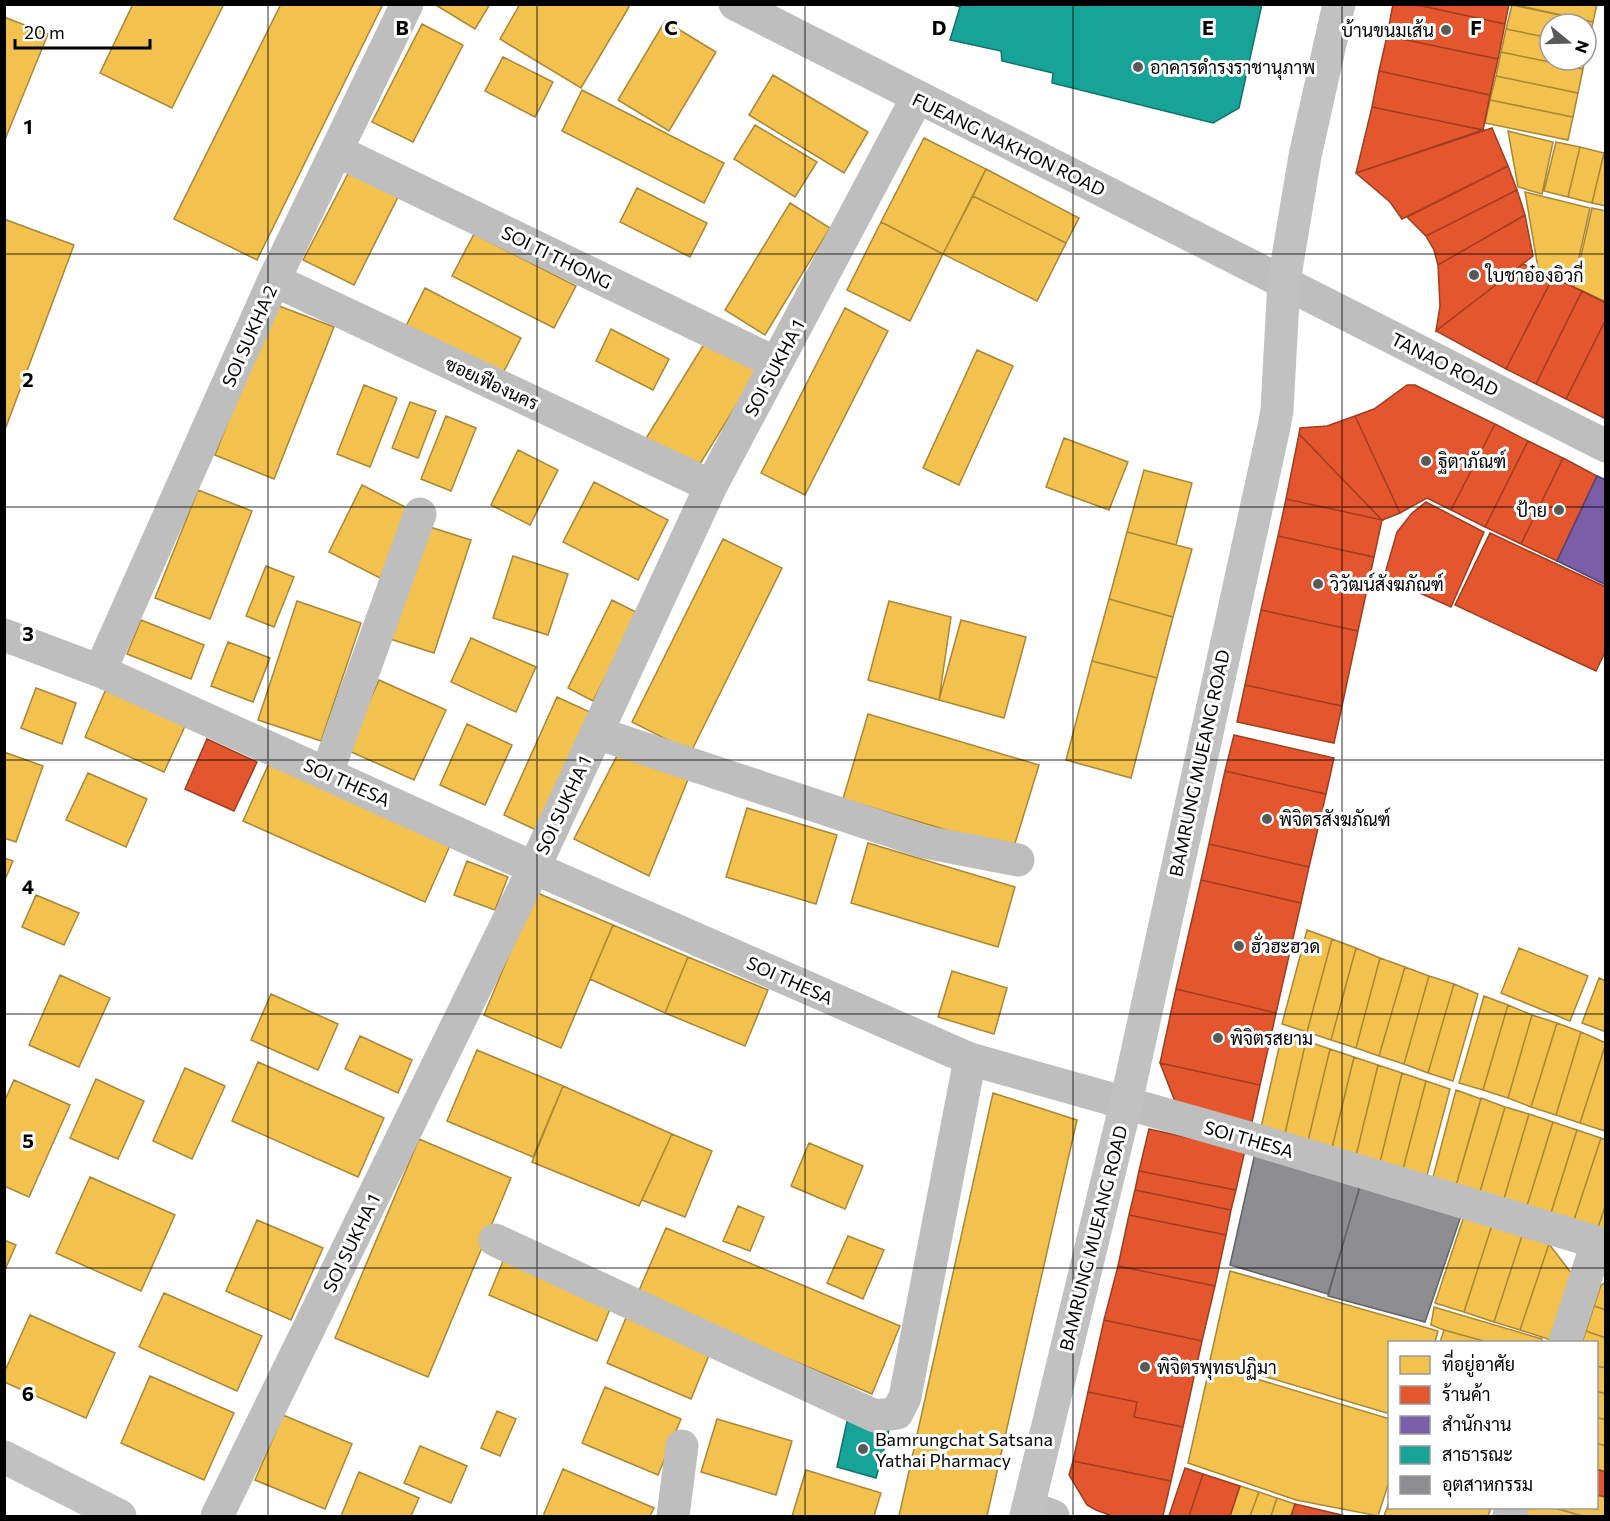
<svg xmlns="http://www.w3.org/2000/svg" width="1610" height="1521" font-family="Commissioner,Sarabun,sans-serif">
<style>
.homes{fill:#f2c14e;stroke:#a98737;stroke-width:1.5}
.shops{fill:#e4572e;stroke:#a03d20;stroke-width:1.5}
.offices{fill:#7b5ea7;stroke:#564275;stroke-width:1.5}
.public{fill:#17a398;stroke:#10726a;stroke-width:1.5}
.industry{fill:#8d8d92;stroke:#636366;stroke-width:1.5}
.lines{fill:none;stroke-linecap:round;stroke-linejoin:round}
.minor{stroke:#bebebe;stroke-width:33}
.tertiary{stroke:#bebebe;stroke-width:33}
.secondary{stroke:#c1c1c1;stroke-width:33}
.grid{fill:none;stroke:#000;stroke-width:1.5;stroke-opacity:0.55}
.poi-dot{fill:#595959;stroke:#fff;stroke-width:2}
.labels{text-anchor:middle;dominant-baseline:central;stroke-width:6;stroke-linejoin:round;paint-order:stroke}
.poi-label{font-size:18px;fill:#000;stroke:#fff;text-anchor:start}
.street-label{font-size:18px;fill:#000;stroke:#fff}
.grid-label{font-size:20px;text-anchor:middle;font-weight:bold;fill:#000;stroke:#fff;stroke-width:6;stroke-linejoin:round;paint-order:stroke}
</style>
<rect width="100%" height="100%" fill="#fff"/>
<path class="homes" d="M133 4H224L172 108 100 73Z
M281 4H383L257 260 174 219Z
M434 4H490L475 29Z
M520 4H625L629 7 581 88 500 39Z
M1512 4H1597L1593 22Z
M1512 5 1593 22 1588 46 1586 45V24H1550V38L1506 29Z
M4 17 48 34 4 142Z
M665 21 716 52 669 131 618 100Z
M422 24 463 45 413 142 372 122Z
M1506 29 1550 38V60H1585L1583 69 1501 52Z
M1501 52 1583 69 1578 93 1496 76Z
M503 57 553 82 535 117 485 91Z
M773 75 868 132 844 173 749 115Z
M1496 76 1578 93 1573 117 1490 100Z
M582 90 724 163 704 203 562 131Z
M1490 100 1573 117 1568 140 1485 123Z
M755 125 817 162 795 197 734 159Z
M1508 131 1553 142 1542 194 1518 187Z
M924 138 986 169 943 254 881 222Z
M1556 142 1580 147 1568 197 1544 191Z
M1580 147 1604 153 1592 203 1568 197Z
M1604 153 1606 154V206L1592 203Z
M986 169 1079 218 1066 243 973 196Z
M350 170 399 195 354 285 303 260Z
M637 188 707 223 690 257 620 222Z
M1525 192 1590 208 1573 284 1538 268Z
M973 196 1066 243 1037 301 943 254Z
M790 203 830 228 765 335 725 310Z
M1592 208 1606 211V302L1574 287Z
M4 219 74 245 6 427H4Z
M881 222 943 254 910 321 847 290Z
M474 234 576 286 554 328 452 276Z
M425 288 521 338 501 377 405 328Z
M274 304 334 327 274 479 215 455Z
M845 308 888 331 805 495 761 473Z
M611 329 669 359 653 390 596 361Z
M709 336 760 367 695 472 645 440Z
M977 350 1013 366 959 485 923 468Z
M364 385 397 398 370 467 337 454Z
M410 402 436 411 418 458 392 448Z
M446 416 476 428 451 491 421 479Z
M1064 438 1128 462 1109 510 1046 487Z
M518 450 558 470 530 525 491 505Z
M1144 470 1192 483 1176 545 1127 532Z
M594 482 668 520 638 580 563 542Z
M362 485 413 511 380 578 329 552Z
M198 490 252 511 210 619 155 598Z
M427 526 471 540 434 653 390 639Z
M1127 532 1192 549 1173 617 1109 599Z
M723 539 782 568 691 752 632 722Z
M513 556 568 574 548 635 493 618Z
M266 566 294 577 274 627 246 616Z
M1109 599 1173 617 1157 678 1092 661Z
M612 600 638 613 593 701 568 688Z
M297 601 361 623 321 741 258 720Z
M889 601 951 617 939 700 868 680Z
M141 620 204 645 191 679 127 654Z
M961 620 1026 637 1004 718 939 700Z
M471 638 536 667 516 712 451 682Z
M228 642 270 658 253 702 211 686Z
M1092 661 1157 678 1131 778 1066 760Z
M379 680 446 710 414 780 347 750Z
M36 688 76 703 62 744 21 728Z
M106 689 186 724 164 772 85 737Z
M557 697 590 712 536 830 504 815Z
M868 714 1039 765 1013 850 843 799Z
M467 724 512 745 485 805 440 785Z
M620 750 689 777 649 876 574 839Z
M4 752 43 766 16 842 4 838Z
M270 761 452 841 425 902 243 821Z
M88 773 147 799 126 847 66 820Z
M747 808 837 835 816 904 726 877Z
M868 843 1015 887 998 947 851 903Z
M4 858 13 861 4 882Z
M467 861 508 877 495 910 454 895Z
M535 892 613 925 561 1048 484 1015Z
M36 895 79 913 64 945 22 927Z
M613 925 688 957 665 1013 590 979Z
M1307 930 1332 939 1307 1032 1282 1024Z
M1332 939 1356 948 1331 1040 1307 1032Z
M1356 948 1380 958 1356 1048 1331 1040Z
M1519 948 1588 976 1570 1021 1501 993Z
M688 957 768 990 745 1046 665 1013Z
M1380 958 1405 967 1379 1056 1356 1048Z
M1405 967 1429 976 1404 1064 1379 1056Z
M952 971 1007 988 994 1034 938 1017Z
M60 975 110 998 79 1067 29 1045Z
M1429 976 1454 984 1428 1073 1404 1064Z
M1599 978 1606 981V1032L1582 1023Z
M1454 984 1478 994 1453 1081 1428 1073Z
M271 994 338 1024 318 1070 251 1040Z
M1484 996 1508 1005 1483 1090 1459 1083Z
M1508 1005 1532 1015 1508 1098 1483 1090Z
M1532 1015 1557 1023 1531 1107 1508 1098Z
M1557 1023 1581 1032 1556 1115 1531 1107Z
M1581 1032 1606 1043 1580 1123 1556 1115Z
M1282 1034 1306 1041 1284 1138 1260 1132Z
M360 1036 412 1060 398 1093 345 1069Z
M1306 1041 1330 1049 1307 1145 1284 1138Z
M1606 1043V1129L1605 1131 1580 1123Z
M1330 1049 1354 1057 1331 1152 1307 1145Z
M477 1050 563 1086 533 1157 447 1121Z
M1354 1057 1378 1065 1355 1160 1331 1152Z
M258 1062 384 1118 358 1177 232 1121Z
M1378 1065 1402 1073 1379 1166 1355 1160Z
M185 1068 225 1086 192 1159 153 1141Z
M1402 1073 1426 1081 1402 1173 1379 1166Z
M96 1079 144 1101 118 1159 70 1138Z
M14 1080 70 1105 29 1197 4 1186V1102Z
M1426 1081 1450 1089 1426 1179 1402 1173Z
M563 1086 672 1134 639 1206 532 1162Z
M1456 1090 1481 1099 1455 1189 1432 1181Z
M993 1093 1077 1120 987 1516H899Z
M1481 1098 1505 1107 1479 1195 1455 1189Z
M1505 1107 1529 1114 1503 1202 1479 1195Z
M1529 1114 1553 1122 1526 1209 1503 1202Z
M1553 1122 1577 1130 1550 1216 1526 1209Z
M1577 1130 1601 1138 1573 1223 1550 1216Z
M672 1134 712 1151 685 1217 642 1200Z
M1601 1138 1606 1140V1204L1597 1230 1573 1223Z
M419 1139 511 1178 428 1377 335 1338Z
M809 1143 863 1166 845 1209 791 1186Z
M90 1177 175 1215 141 1291 56 1253Z
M1606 1204V1232L1597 1230Z
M738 1206 764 1217 750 1251 723 1241Z
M1464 1216 1492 1225 1464 1312 1435 1303Z
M257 1220 323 1248 291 1320 226 1291Z
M1492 1225 1522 1236 1494 1322 1464 1312Z
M666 1228 900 1326 872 1394 637 1295Z
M848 1236 884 1250 863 1299 827 1283Z
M1522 1236 1549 1244 1520 1330 1494 1322Z
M4 1240 16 1245 4 1272Z
M1549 1244 1572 1274 1551 1340 1520 1330Z
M506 1254 614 1299 597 1341 489 1295Z
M1230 1271 1438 1331 1435 1342H1390V1414L1210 1360Z
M1606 1282V1310L1594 1306 1601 1285Z
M164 1293 262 1336 237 1391 139 1347Z
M1594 1306 1606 1310V1338L1586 1331Z
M1434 1307 1542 1339 1541 1342H1487L1444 1330 1431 1325Z
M628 1313 712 1348 691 1399 607 1363Z
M30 1315 115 1353 86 1418 4 1382V1373Z
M1444 1330 1487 1342H1440Z
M1586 1331 1606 1338V1368L1596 1366V1342H1582Z
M1210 1365 1390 1419V1479L1378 1516 1296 1500 1188 1463Z
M1596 1366 1606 1368V1394L1596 1391Z
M150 1376 234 1413 204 1480 121 1443Z
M605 1387 681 1419 658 1475 582 1443Z
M1596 1391 1606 1394V1420L1596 1417Z
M497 1411 516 1419 500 1456 481 1448Z
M283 1415 352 1444 325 1509 255 1480Z
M1596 1417 1606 1420V1446L1596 1443Z
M717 1419 792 1441 776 1495 701 1472Z
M1596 1443 1606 1446V1472L1596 1469Z
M420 1446 467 1466 451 1503 404 1483Z
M563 1469 654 1508 650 1516H543Z
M806 1470 881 1493 874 1516H792Z
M359 1472 419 1498 411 1516H341Z
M1240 1486 1259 1492 1250 1516H1230Z
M1259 1492 1277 1498 1271 1516H1250Z
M1596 1495 1606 1497V1516H1583L1554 1508H1596Z
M1277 1498 1295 1504 1291 1516H1271Z
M1390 1500V1508H1491L1488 1516H1384Z
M1526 1508H1554L1583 1516H1523Z"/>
<path class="shops" d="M1393 4H1413L1505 24 1498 59 1387 36Z
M1413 4H1509L1505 24Z
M1387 36 1498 59 1490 95 1379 71Z
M1379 71 1490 95 1483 130 1372 107Z
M1372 107 1483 130 1356 173Z
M1492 128 1508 166 1402 219 1390 202 1356 173Z
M1508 166 1517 190 1426 236 1407 217Z
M1517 190 1525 215 1438 265 1434 250 1426 236Z
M1525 215 1533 256 1436 331 1440 306 1438 265Z
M1523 264 1553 277 1506 369 1436 331Z
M1553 277 1582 291 1536 384 1506 369Z
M1582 291 1606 303V319L1566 399 1536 384Z
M1606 319V419L1566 399Z
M1407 385H1415L1495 424 1451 510 1427 498 1400 513 1355 416 1374 409Z
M1355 416 1400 513 1382 520 1299 434 1300 428 1327 426Z
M1495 424 1528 441 1485 527 1451 510Z
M1299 434 1382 520 1286 499Z
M1528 441 1563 458 1521 544 1485 527Z
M1563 458 1597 476 1557 561 1521 544Z
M1286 499 1382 520 1374 557 1278 536Z
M1426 502 1484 532 1451 607 1384 577 1397 532 1412 513Z
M1490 533 1606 587V650L1596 671 1455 605Z
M1278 536 1374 557 1358 631 1261 610Z
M1261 610 1358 631 1342 706 1245 685Z
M1245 685 1342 706 1334 743 1237 722Z
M1234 735 1334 758 1326 794 1225 771Z
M207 739 257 762 234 811 185 789Z
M1225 771 1326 794 1309 867 1209 844Z
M1209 844 1309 867 1301 903 1201 880Z
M1201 880 1301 903 1276 1013 1176 989Z
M1176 989 1276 1013 1260 1085 1160 1063Z
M1160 1063 1260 1085 1252 1122 1176 1104Z
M1149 1129 1245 1150 1236 1190 1139 1171Z
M1139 1171 1236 1190 1231 1210 1135 1190Z
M1135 1190 1231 1210 1226 1235 1129 1215Z
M1129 1215 1226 1235 1215 1286 1118 1266Z
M1118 1266 1215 1286 1202 1341 1104 1320Z
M1104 1320 1202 1341 1183 1427 1134 1417 1137 1402 1088 1392Z
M1088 1392 1137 1402 1134 1417 1183 1427 1171 1481 1073 1461Z
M1073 1461 1171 1481 1163 1516H1112L1096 1510 1087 1505 1069 1475Z
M1185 1468 1203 1474 1189 1516H1169Z
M1596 1469 1606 1472V1497L1596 1495Z
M1203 1474 1240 1486 1230 1516H1189Z
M1295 1504 1346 1516H1291Z"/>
<path class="offices" d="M1597 476 1606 480V585L1557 561Z"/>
<path class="public" d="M950 4H1262L1239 108 1213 123 1052 83 1053 73 1002 61 1001 51 950 40 960 7Z
M848 1417 889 1430 876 1478 837 1467Z"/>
<path class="industry" d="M1255 1153 1360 1187 1328 1294 1230 1265Z
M1361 1182 1462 1213 1425 1322 1328 1296Z"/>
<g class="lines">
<path class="minor" d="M337 151 776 363
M274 280 711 486
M4 635 100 671 534 868 970 1059 1249 1138 1606 1245
M100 671 274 280 407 4
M597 733 925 842 1018 860
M327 773 420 514
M495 1240 875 1416 897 1413 905 1397 970 1059
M1565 1342 1597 1243
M1028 1507 1053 1516
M217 1516 534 868 711 486 917 98
M673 1516 682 1446
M1509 1516 1512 1508"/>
<path class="tertiary" d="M735 4 1606 446"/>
<path class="secondary" d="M4 1457 120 1516
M1026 1516 1126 1103 1274 427 1277 410 1284 281 1305 156 1339 4"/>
</g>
<path class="grid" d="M268 4V1516M537 4V1516M805 4V1516M1073 4V1516M1342 4V1516M4 254H1606M4 507H1606M4 760H1606M4 1014H1606M4 1268H1606"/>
<g class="poi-dot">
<circle cx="1446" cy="30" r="6"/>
<circle cx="1138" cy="67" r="6"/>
<circle cx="1474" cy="275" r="6"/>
<circle cx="1426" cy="461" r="6"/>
<circle cx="1559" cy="510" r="6"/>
<circle cx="1318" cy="584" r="6"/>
<circle cx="1267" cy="819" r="6"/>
<circle cx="1239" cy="946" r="6"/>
<circle cx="1218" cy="1038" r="6"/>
<circle cx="1145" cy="1367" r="6"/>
<circle cx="863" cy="1449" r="6"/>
</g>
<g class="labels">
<g class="poi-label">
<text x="1434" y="30" text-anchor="end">บ้านขนมเส้น</text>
<text x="1150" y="67">อาคารดำรงราชานุภาพ</text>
<text x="1486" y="275">ใบชาอ๋องอิวกี่</text>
<text x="1438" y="461">ฐิตาภัณฑ์</text>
<text x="1547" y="510" text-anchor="end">ป้าย</text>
<text x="1330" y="584">วิวัฒน์สังฆภัณฑ์</text>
<text x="1279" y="819">พิจิตรสังฆภัณฑ์</text>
<text x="1251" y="946">ฮั่วฮะฮวด</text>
<text x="1230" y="1038">พิจิตรสยาม</text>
<text x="1157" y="1367">พิจิตรพุทธปฏิมา</text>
<text x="875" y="1439">Bamrungchat Satsana<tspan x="875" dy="21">Yathai Pharmacy</tspan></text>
</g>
<g class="street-label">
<text transform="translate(1009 144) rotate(26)">FUEANG NAKHON ROAD</text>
<text transform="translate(557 257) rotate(26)">SOI TI THONG</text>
<text transform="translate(249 336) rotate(-66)">SOI SUKHA 2</text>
<text transform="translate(1445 364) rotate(27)">TANAO ROAD</text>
<text transform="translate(774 368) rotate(-62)">SOI SUKHA 1</text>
<text transform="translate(492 383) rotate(25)">ซอยเฟืองนคร</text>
<text transform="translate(1199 763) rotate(-78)">BAMRUNG MUEANG ROAD</text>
<text transform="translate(347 782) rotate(24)">SOI THESA</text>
<text transform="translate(563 805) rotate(-65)">SOI SUKHA 1</text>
<text transform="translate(790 980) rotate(24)">SOI THESA</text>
<text transform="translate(1249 1139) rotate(16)">SOI THESA</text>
<text transform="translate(1093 1238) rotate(-76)">BAMRUNG MUEANG ROAD</text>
<text transform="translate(351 1243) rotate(-64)">SOI SUKHA 1</text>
</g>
</g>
<g class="grid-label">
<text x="402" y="35">B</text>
<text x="671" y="35">C</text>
<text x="939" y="35">D</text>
<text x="1208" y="35">E</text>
<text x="1476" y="35">F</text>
<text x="28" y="134">1</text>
<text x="28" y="387">2</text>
<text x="28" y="641">3</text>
<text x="28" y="894">4</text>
<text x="28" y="1148">5</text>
<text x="28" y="1401">6</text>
</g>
<rect width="1610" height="1521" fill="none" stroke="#000000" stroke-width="12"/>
<rect x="1388" y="1341" width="210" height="168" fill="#ffffff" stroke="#999999" stroke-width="1.5"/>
<rect x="1400" y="1356" width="30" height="18" fill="#f2c14e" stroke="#999999" stroke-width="1.5"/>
<text x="1442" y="1371" font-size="18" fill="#000000">ที่อยู่อาศัย</text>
<rect x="1400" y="1386" width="30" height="18" fill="#e4572e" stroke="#999999" stroke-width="1.5"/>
<text x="1442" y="1401" font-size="18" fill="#000000">ร้านค้า</text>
<rect x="1400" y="1416" width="30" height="18" fill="#7b5ea7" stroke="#999999" stroke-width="1.5"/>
<text x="1442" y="1431" font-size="18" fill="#000000">สำนักงาน</text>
<rect x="1400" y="1446" width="30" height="18" fill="#17a398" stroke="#999999" stroke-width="1.5"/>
<text x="1442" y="1461" font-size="18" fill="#000000">สาธารณะ</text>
<rect x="1400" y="1476" width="30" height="18" fill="#8d8d92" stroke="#999999" stroke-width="1.5"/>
<text x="1442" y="1491" font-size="18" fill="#000000">อุตสาหกรรม</text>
<g transform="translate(1568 42) rotate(109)"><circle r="28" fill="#ffffff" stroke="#999999" stroke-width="1.5"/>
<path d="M0-4.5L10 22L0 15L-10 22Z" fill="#595959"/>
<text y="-9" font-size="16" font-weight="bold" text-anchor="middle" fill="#000000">N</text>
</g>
<path d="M15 39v9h135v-9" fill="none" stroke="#000000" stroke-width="3"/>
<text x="24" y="39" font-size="18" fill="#000000" stroke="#ffffff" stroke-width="4.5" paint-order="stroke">20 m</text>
</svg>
